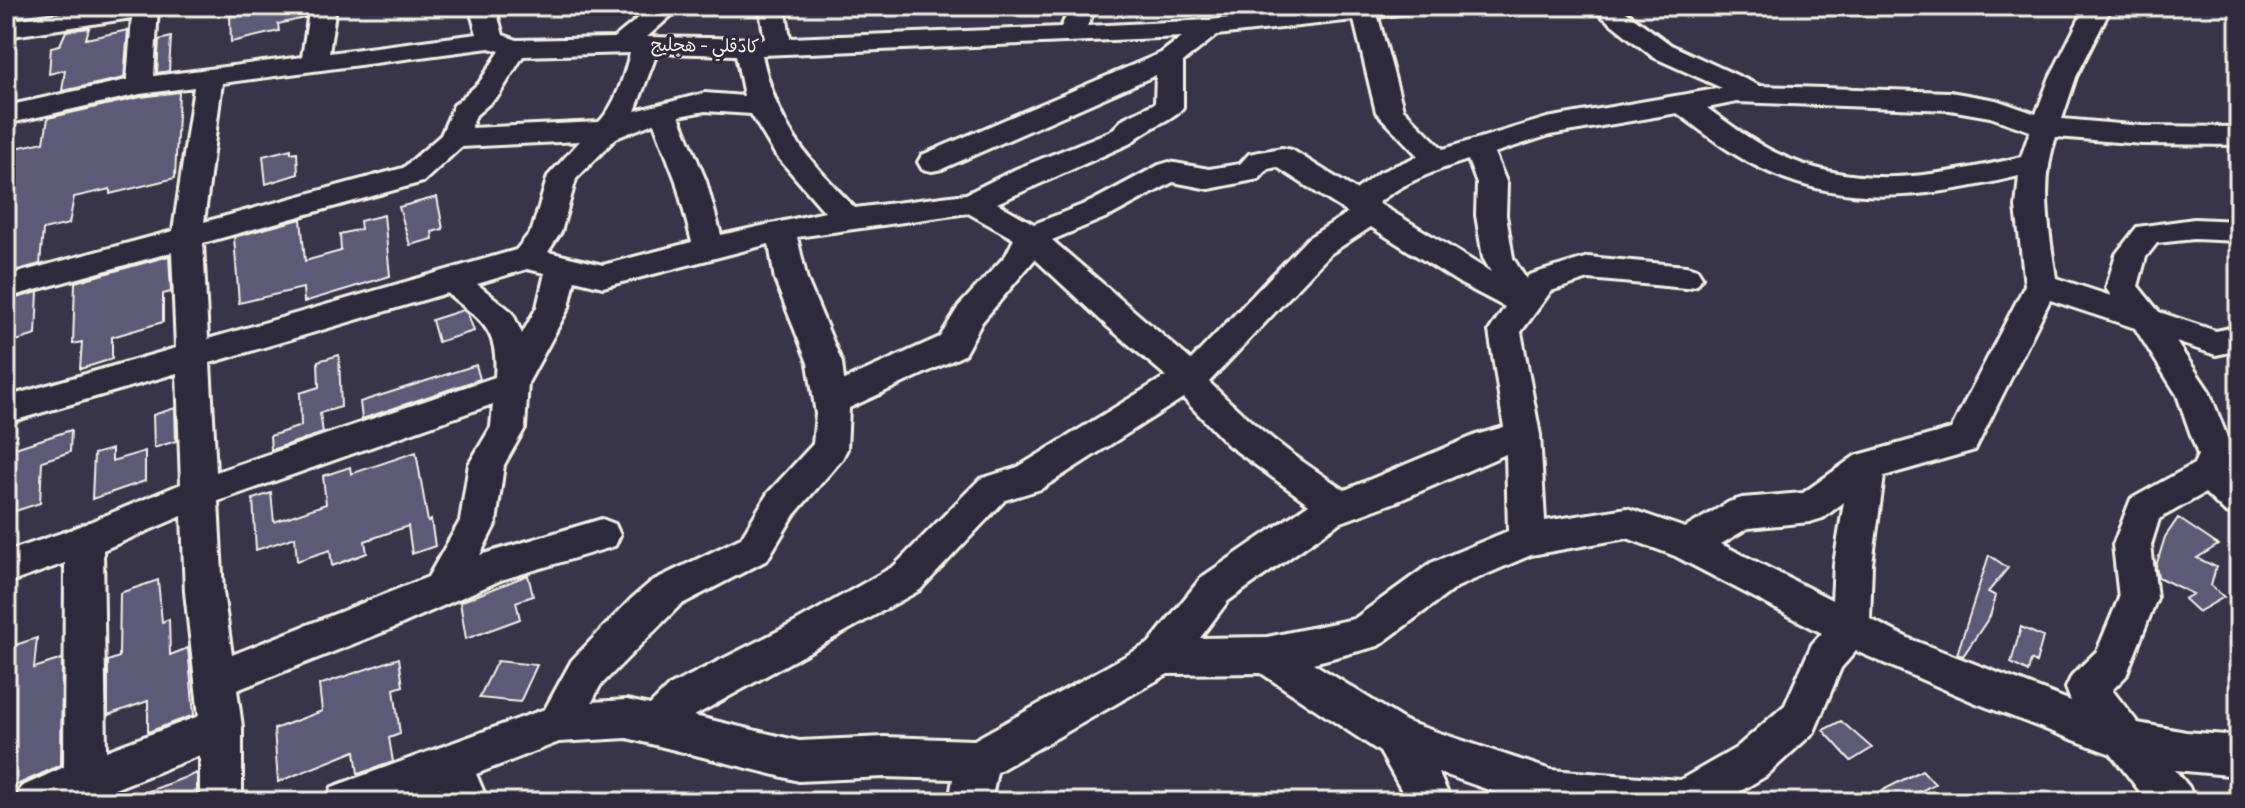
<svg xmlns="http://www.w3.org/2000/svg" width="2245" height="808" font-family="Pangolin,'Playpen Sans Arabic',sans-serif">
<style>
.building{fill:#5c5a77;stroke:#f4f1e8;stroke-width:2}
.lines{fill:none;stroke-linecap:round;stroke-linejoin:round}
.minor-casing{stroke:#f4f1e8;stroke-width:6}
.minor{fill:#2f2a3d;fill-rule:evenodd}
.labels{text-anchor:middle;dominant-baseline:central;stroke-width:7;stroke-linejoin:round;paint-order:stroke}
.far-street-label{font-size:18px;fill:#f4f1e8;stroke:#2f2a3d}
</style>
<rect width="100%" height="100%" fill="#383449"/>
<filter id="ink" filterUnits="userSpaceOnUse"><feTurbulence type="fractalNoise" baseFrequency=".0125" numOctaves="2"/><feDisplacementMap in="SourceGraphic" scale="16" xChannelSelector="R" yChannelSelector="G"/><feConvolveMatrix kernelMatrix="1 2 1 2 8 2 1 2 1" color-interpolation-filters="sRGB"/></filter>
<g filter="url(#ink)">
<path class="building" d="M273 6H307L305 18 278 24 279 31 231 42 230 16Z
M89 28 86 39 128 30 124 78 62 91 65 70 49 74 51 47 60 45 66 31Z
M171 37 169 71 157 73 159 40Z
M179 92 175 178 110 194V189L74 197 69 224 43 230 40 264 6 273V236L10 234 15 195 6 198V150L44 142 48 118 141 97Z
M291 149V153L297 152 298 174 266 184 263 156Z
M437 197 443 229 432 232 433 239 410 245 399 207Z
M384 215 390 276 304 302 303 288 239 303 234 237 301 219 305 261 341 251 340 234 361 229 360 221Z
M169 256 171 292 163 294V322L112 337V359L80 369 82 342 73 344 75 282Z
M38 292 36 335 6 344V301Z
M463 310 468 314 474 331 438 342 432 320Z
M339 355 341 407 320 413 323 433 271 450 270 436 301 426 300 393 319 387 318 361Z
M476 365 480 379 362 419 360 402Z
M175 408 176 441 154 448 153 415Z
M71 430 70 452 42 461 40 503 6 514 9 450Z
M112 449V461L145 451V481L92 499 94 454Z
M416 452 428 522 431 520 435 546 412 554 408 526 365 541 367 553 332 566 330 550 297 561 295 537 256 550 253 499 271 493 274 522 326 504 323 476 350 467 351 474Z
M2178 518 2218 545 2197 558 2216 567 2211 586 2224 597 2198 612 2184 599 2193 594 2158 577 2156 566 2165 537Z
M1989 555 2008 568 1988 592 1996 596 1990 616 1963 656 1957 654Z
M528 575 533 596 516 602 520 619 466 639 460 602Z
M158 580 162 622 169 619 170 655 188 648 194 715 148 732V701L108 715V661L119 657 120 593Z
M2021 627 2043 637 2036 663 2031 660 2028 672 2011 663Z
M37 638 34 668 62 659 61 765 10 788 14 747 6 749V648Z
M399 658 403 686 394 689 400 734 389 738 393 762 358 774 355 751 278 782 274 729 322 711 319 685Z
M497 661 537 665 520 702 479 698Z
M1841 721 1872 748 1851 761 1823 730Z
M1922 770 1935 784 1899 802H1860Z
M197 773V802H126L125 800Z"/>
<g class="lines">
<defs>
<path id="minor" d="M112 6H158L154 76 302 57 310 6H336L329 53 477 34 469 6H495L503 35 517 40 614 38 653 6H682L647 37 765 39 759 6H785L790 38 1061 27 1071 6H1097L1087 26 1210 20 1340 6H1422L1418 11 1378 17 1403 109 1443 149 1547 118 1722 88 1653 57 1589 6H1618L1671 45 1760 86 1950 92 1996 100 2036 114 2050 77 2086 6H2112L2076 77 2062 119 2142 126 2239 127V145L2142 144 2056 137C2040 183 2049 231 2056 278L2111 296 2106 288 2116 254 2137 227 2194 219 2239 221V241L2194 239 2157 243 2146 257 2138 286 2159 312 2216 331 2239 326V350L2216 355 2176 342 2209 391 2234 455 2227 470 2239 480V517L2226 513 2205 493 2159 519 2151 545 2157 598 2126 676 2112 690 2138 723 2186 732 2239 736V776L2175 770 2189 787 2195 802H2148L2111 754 1976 703 1856 651 1841 668 1814 732 1766 776 1722 802H1523L1438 772 1452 802H1408L1380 752 1261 673 1168 674 997 772 991 802H949L953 779 884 777 799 781 627 738 559 742 476 774 488 802H446L440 788 402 802H326L332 787 545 709 572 660 631 599 652 581 741 538 768 493 813 444 816 414 808 363 775 280 769 244 603 287 575 280 569 307 528 383 525 428 504 465 496 523 480 555 602 519 615 524 620 535 615 546 501 580 391 629 237 690 242 727V802H200V755L82 802H15L21 787 64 767 65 563 6 584V552L73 529 181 484 177 373 6 423V397L176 348 172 252 6 298V276L173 231 194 87 140 94 6 124V106L127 80 132 18 6 37V21ZM1354 20 1376 112 1418 156 1378 173 1356 190 1292 150 1282 148 1259 152 1249 154 1240 164 1209 169 1169 162 1159 165 1092 201 1034 224 997 203 1131 143C1146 128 1175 119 1183 107V62L1217 35ZM1182 37 1161 53 922 155 918 162 922 169 932 171 942 169 1156 75 1155 103 1124 118 1111 131 1016 169 966 194 855 208C805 156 778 128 762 55ZM489 48 500 51 479 83 454 105 441 135 403 168 204 222 222 83ZM630 53C624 76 616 105 599 122L471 128 476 115 499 95 523 56ZM657 53 736 55 744 96 705 93 635 111ZM1737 102 1950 110 1990 117 2030 131 2021 157C1937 177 1853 192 1774 152 1750 140 1728 123 1707 108ZM705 111 751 114 775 154 825 212 721 235 706 181 679 116ZM1677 113C1702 131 1726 151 1754 165 1840 210 1928 198 2019 176L2016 207 2025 285 1951 429 1855 456 1803 493 1742 498 1729 502 1685 528 1627 508 1545 521 1540 435 1521 332 1551 291 1589 279 1686 288 1697 285 1702 277 1697 269 1686 266 1588 257 1529 275 1526 279 1513 258 1506 215 1507 184 1494 153 1550 135ZM654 123 676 181 692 242 603 265 548 252 561 232 576 179 616 138ZM580 141 548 176 532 230 516 250 208 339 203 243 423 182 461 147ZM1468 160 1477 184 1476 215 1483 258 1491 272 1378 203C1406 181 1434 171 1468 160ZM1277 167 1348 213 1308 238 1191 360 1052 240 1112 215 1173 182 1209 189 1259 179 1268 169ZM968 213 1014 239 1006 255 959 306 940 337 844 380 842 363 807 280 797 237ZM1371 227 1461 284 1505 307 1489 331 1504 427 1476 435 1345 490C1293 457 1252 425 1209 382L1330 254ZM1035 259 1107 326 1166 376 1018 467 980 479 894 566 792 624 669 686 650 705 627 700 592 702 600 686 680 605 767 560 794 515 842 459 847 449 849 408 964 355 982 322ZM527 269 545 273 537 307 522 334 512 312 477 284ZM447 293C481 321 499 328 495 377L216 472 210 363ZM2050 300 2135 328 2177 395 2198 455 2194 464 2131 499 2113 545 2119 598 2097 651 2072 675 2066 688 2071 701 1910 639 1870 619 1872 564 1884 476 1975 450ZM1183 398 1228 445 1309 504 1202 577 1149 643 974 740 884 737 799 741 694 716 920 590 1005 500 1041 489ZM493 404 491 427 469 464 460 521 428 577 232 655 223 592 218 501ZM1506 454 1508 531 1431 563 1354 619 1267 637 1200 638 1228 601 1339 523 1398 501ZM1844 502 1834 564 1832 600 1721 544 1748 528 1810 522 1823 518ZM182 516 185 592 199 716 106 751 103 550ZM1627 538 1675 556 1822 633 1812 644 1785 705 1736 748 1680 780 1551 770 1407 722 1313 663 1378 646 1457 587 1531 555Z"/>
</defs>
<use href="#minor" class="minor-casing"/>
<use href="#minor" class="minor"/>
</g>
</g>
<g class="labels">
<g class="far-street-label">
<text transform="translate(705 46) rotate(1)">كادقلي - هجليج</text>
</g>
</g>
<rect width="2245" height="808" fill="none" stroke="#2f2a3d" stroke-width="32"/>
<rect x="16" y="16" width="2213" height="776" fill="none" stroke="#f4f1e8" stroke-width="3" filter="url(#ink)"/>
</svg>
